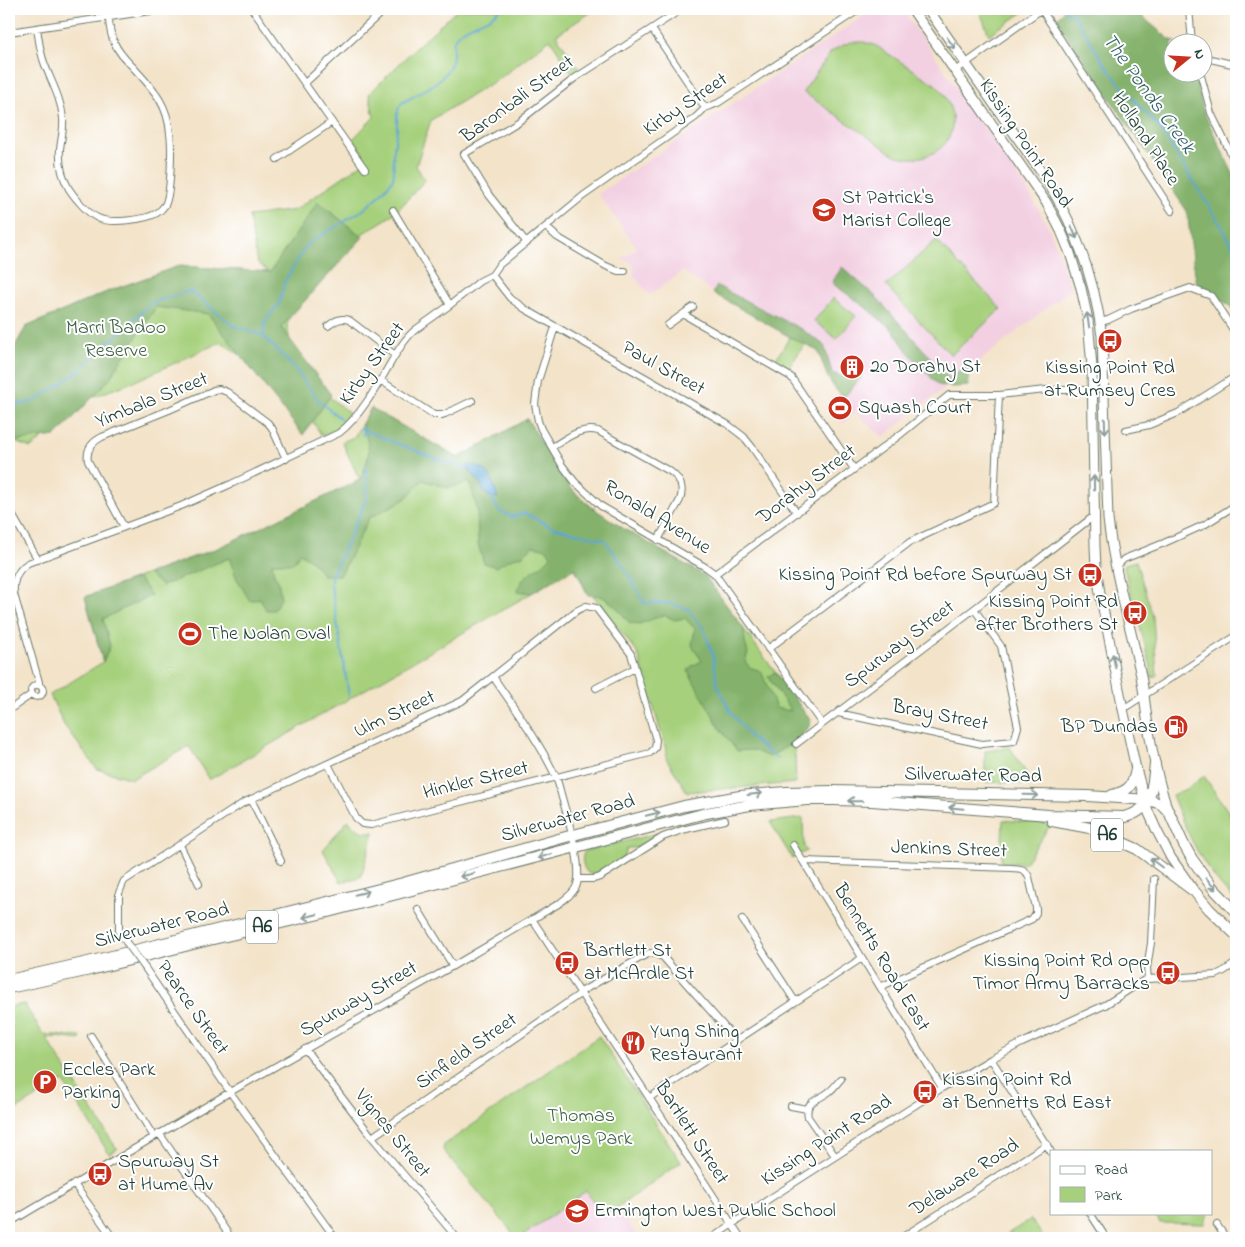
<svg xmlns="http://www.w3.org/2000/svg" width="1245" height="1247" font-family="'Indie Flower',sans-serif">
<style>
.built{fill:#f2cfe1}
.green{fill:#a6d07c;stroke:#628658}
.forest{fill:#84b26c;stroke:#527850}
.water{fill:#5da5d4;stroke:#3e7184}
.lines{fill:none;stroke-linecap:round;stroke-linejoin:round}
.stream{stroke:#5da5d4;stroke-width:2}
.minor-casing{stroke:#697768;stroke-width:8}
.major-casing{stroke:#697768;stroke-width:11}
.highway-casing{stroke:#697768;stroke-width:12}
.minor{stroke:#fff;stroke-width:6}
.major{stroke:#fff;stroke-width:9}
.highway{stroke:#fff;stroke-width:10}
.minor-bridge-casing{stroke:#697768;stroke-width:8;stroke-linecap:butt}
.minor-bridge{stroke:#fff;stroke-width:6}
.oneway{stroke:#8f9e9a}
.labels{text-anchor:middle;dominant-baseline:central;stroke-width:4;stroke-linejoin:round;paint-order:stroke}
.shield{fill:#fff;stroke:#627771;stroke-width:1}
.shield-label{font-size:19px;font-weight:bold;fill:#1f3d34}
.street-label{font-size:20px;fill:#1f3d34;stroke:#fff}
.poi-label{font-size:20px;fill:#1f3d34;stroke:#fff;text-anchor:start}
.park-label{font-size:20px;fill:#416246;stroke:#fff}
.water-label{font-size:21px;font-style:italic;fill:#35616c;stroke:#fff}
</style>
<rect width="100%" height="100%" fill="#fff"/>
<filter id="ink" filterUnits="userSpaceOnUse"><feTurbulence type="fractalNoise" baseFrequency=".02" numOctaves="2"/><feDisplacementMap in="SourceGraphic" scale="10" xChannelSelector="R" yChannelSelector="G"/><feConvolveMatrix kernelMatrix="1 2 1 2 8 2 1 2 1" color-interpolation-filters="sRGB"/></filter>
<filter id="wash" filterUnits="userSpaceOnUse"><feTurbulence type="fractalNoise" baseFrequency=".0096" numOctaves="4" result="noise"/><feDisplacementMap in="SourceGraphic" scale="20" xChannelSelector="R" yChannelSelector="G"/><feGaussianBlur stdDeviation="1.12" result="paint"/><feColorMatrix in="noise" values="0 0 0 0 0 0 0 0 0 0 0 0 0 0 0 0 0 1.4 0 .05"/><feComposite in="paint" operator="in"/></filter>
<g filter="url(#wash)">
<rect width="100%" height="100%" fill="#f3e3c9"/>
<path class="built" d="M874 9H902L1025 186 1048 226 1058 250 1071 289 883 437 854 411 844 424 827 409 839 394 827 378 818 351 790 337 713 293 683 271 650 295 633 276 634 270 633 265 627 260H620L637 248 598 194Z
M585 1188 617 1207 639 1238H516Z"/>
<path class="green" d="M458 9H596L556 35 579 68 572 73 550 39 500 78 431 120 416 166 425 180 399 209 388 218 332 252 296 299 287 325 290 341 321 390 350 414 343 426 322 436 306 411 280 382 221 342 133 382 82 401 63 422 31 448 9 440V357L26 327 109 291 179 266 269 272 257 263 249 216 295 210 367 160 353 139 374 117 369 94 413 50Z
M979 9H1028L989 35Z
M851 42H863L875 45 936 85C963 112 957 153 916 158 910 159 903 157 896 156L803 92 831 52 841 46Z
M936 240 1001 309 951 355 886 286Z
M833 298 856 316 837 339 814 321Z
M790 337 805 344 787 370 773 363Z
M371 408 458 458 527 419 562 476 574 492 593 508 624 529 705 576 811 721 809 726 793 743 795 755 796 783 687 792 666 758 667 753 638 654 592 594 588 595 575 568 209 780 189 746 132 779 97 769 64 725 50 695 103 662 85 597 218 548 360 480 342 442 354 437Z
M1136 561 1153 617 1157 675 1152 678 1151 667 1129 589 1124 567 1125 564Z
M1010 747 1033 784 985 782V751L1000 749Z
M1204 776 1236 823V901C1205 873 1187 834 1172 795L1188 788Z
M803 818 804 847 807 851 792 858 770 822Z
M348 820C357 830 361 833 374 832L361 877 341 882 323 850Z
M1003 820 1051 824 1025 863H1001Z
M659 833V836L641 848H627L624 857 617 863 601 872 589 874C583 869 580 858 585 851Z
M24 1004 43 1034 81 1037 80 1040 57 1037 46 1038 117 1149 109 1154 63 1081 9 1114V1007Z
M599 1036 681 1162 604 1217 586 1191 520 1238H517L443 1150 444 1145Z
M1154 1213H1206L1208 1215 1205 1220 1204 1224 1160 1223Z
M1031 1219 1044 1238H1001Z"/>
<path class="forest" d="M1065 9H1133L1169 39 1176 42H1172V72L1195 73 1203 111 1236 180V315L1230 306 1196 282 1187 211 1056 20Z
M318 202 363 237 281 327 331 395 303 435 208 314 156 307 108 381 56 436 9 442V357L26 327 109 291 179 266 270 272Z
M842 267 875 296 950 379 968 364 969 386 953 387 938 385 907 351 893 330 865 307 832 283Z
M717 286 801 329 824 345 832 373 843 377 860 370 861 378 844 397C828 385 825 369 818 351L790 337 713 293Z
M371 408 458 458 527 419 562 476 574 492 593 508 624 529 705 576 744 629 745 643 748 653 745 661 749 667 761 671 776 708 791 711 768 677 775 672 811 721C806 737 783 749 769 757L753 750 737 751 721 730 688 671 692 666 702 661 692 645 695 629 685 618 675 620 664 615 639 624 630 623C618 610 608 593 588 595L575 568 531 593 518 591C520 577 532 572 542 565 546 562 548 559 551 556L547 549 533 546 523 555 510 559 496 567 484 563 478 544 477 509 470 482 448 488 423 480 405 499 369 518 341 575H323L313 562 300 553 293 563H272L274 574 278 580 281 598 274 610H266L260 598 250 601 237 579 229 558 162 586 148 574 218 548 360 480C371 455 371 449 362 424Z
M138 578 151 595 103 619 110 646 103 662 85 597Z"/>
<path class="water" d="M469 465C491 467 492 481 498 498 486 498 485 493 480 483 477 478 471 473 467 467Z"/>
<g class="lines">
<path class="stream" d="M1063 9 1075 17 1106 66 1123 88 1159 127 1222 227 1236 253
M264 337 296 370 319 401 341 419
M9 407 35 401 74 375 151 303 190 291 234 326 263 336 265 323 270 315 279 304 285 281 304 249 310 242 363 210 378 197 391 182 394 175 393 155 397 129V115L399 107 402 103C420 92 445 83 452 61 455 52 450 43 457 35 470 22 488 23 500 9
M360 427 363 430 442 461 468 468
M363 430V436
M492 497 498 510 512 517 524 513 552 527 605 540 626 570 644 603H668L688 609 703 628 713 655 717 684 730 711 751 738 777 759
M349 696 331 585V578L366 500 367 489 366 467"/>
</g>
</g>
<g filter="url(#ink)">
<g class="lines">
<defs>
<path id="minor" d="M252 9 365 169
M1041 9 1172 211
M1189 9 1192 42
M37 28C39 41 40 53 45 65 52 83 61 99 63 118 64 129 61 139 60 149 59 163 62 177 69 189 75 198 88 214 98 218 109 224 146 220 157 213 160 211 163 208 165 205 171 194 172 148 170 134 168 103 152 88 132 66 125 59 118 52 114 42 109 33 109 19 108 9
M652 29 705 108
M9 32 164 9
M1202 57 1236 65
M955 71 1042 9
M1200 72 1211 113 1236 164
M305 83 385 9
M277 159 332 122
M393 210 450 305
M546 227 557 237 606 266 618 271H625
M527 243 489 195 464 154 518 122 575 78 682 9
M492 275 510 298 525 309 727 424 744 437 752 447 797 513
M693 307 683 314 791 377 854 469
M1100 322 1108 320 1131 309 1190 288 1211 296 1236 334
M668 325 683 314
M328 326C335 321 340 317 349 320L395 355
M555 327 538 381 535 404 538 421 541 429 562 465 575 482 601 506 707 568 715 574 822 724
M380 380 434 415H442L445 414 472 401
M1126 430 1149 425 1178 413 1236 376
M552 447C566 439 581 426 598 431L671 472C681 480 684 488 680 500L658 540
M9 509 38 560
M124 527 88 461C86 450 92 442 102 437L169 410 214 390 219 389 227 392 268 423 272 428 286 459
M1117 570 1119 564 1124 559 1164 543 1204 525 1236 505
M715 574 901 434 949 395H999L1046 390H1092
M768 649 910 542 994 503 999 395
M39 685V682L14 594C13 581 16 571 28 563L181 506 231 484 339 433C359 418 378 385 390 364 397 352 405 338 415 330L450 305 480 281 492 275 499 265 583 196 696 117 705 108 718 103 860 9
M31 691a6 6 0 1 1 12 0a6 6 0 1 1-12 0Z
M596 688 635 668
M1123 709 1236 636
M9 710 32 694
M838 713 982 744 1014 741 1018 727 1001 646 974 609
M796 744 974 609 1094 516
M251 799 281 861
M180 845 199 884
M793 845 942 1088
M804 861 1012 868C1021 869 1025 868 1029 877L1036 908V913L1032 919 880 987
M578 879H594L600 877 663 837 682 830 725 820
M418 909 453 966
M532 919 741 1238
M742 919 795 1001
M126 942 119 932V893L124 881 243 803 462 701 576 611 586 606 596 608 631 654 656 740 655 748 650 753 371 825 362 824 356 818 328 764
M145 968 230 1092 335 1238
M1148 979 1147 968 1151 943 1154 879
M91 1036 154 1137
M305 1049 372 1137 457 1238
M991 1059 1051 1152
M649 1098 862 958
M791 1106 807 1109
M159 1133 231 1238
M372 1137 577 996 584 990 649 953 656 954 663 957 736 1040
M835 1156 808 1117C804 1100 820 1100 830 1091 834 1088 837 1083 841 1079
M74 1184 113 1238
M1090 1213 1106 1238
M9 1223 230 1092 453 966 560 903C566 898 573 894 576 887 584 869 568 820 563 801 560 792 559 783 555 775 538 740 515 709 494 678
M1217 1225 1226 1238
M712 1238 769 1199 942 1088 991 1059 1022 1043 1105 1005 1143 981 1148 979 1216 975 1224 971 1236 963
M901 1238 1047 1144"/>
<path id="major" d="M912 9 1046 202 1061 231 1070 253 1081 288 1088 320 1092 367 1095 547 1096 567 1100 593 1123 709 1136 769 1148 811 1157 831 1171 858 1192 888
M928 9 1046 179C1076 228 1095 279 1102 336L1108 519C1114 573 1130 624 1141 676 1145 697 1146 717 1150 737 1154 762 1160 787 1168 811"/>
<path id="highway" d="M1112 795C1129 791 1133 786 1136 769
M1052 821 1090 828 1137 849 1195 892 1209 909 1236 935
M9 980 88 962 403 883 562 838 684 806 740 796 786 792 832 791 1088 796 1149 800 1161 804 1169 812 1183 843 1192 859 1213 888 1236 912
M9 988 90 970 209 940 328 912 706 813 750 805 807 800H834L872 801 1048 815 1124 817C1153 811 1152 788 1155 764"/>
</defs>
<use href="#minor" class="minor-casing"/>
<use href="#major" class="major-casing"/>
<use href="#highway" class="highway-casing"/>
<use href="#minor" class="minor"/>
<use href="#major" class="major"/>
<use href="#highway" class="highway"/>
<defs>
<path id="minor-bridge" d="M126 942 145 968"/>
</defs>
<use href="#minor-bridge" class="minor-bridge-casing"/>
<use href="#minor-bridge" class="minor-bridge"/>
</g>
<defs><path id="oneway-shaft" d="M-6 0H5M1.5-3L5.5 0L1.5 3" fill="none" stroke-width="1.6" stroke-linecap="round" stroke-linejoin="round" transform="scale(1.25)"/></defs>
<g class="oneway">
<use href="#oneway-shaft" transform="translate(951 43) rotate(55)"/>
<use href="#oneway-shaft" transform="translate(1074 232) rotate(67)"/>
<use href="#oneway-shaft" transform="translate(1088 320) rotate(-99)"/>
<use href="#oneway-shaft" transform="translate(1105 426) rotate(88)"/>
<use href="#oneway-shaft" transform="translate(1094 483) rotate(-91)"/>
<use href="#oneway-shaft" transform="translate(1114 661) rotate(-101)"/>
<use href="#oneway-shaft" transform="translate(755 794) rotate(-7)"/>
<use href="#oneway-shaft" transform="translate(1031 795) rotate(1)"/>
<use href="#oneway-shaft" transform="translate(855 801) rotate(-179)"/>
<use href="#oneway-shaft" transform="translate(956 808) rotate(-175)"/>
<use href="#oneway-shaft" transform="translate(653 814) rotate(-14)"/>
<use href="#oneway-shaft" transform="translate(545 856) rotate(165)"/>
<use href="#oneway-shaft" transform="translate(1156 863) rotate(-143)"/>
<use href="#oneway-shaft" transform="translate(467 875) rotate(166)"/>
<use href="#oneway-shaft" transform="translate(1211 884) rotate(52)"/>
<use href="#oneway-shaft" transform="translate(362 893) rotate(-14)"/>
<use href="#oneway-shaft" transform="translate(310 916) rotate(167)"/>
</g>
</g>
<defs>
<symbol id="school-disc" viewBox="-11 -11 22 22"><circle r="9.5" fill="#c8321e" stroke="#fff"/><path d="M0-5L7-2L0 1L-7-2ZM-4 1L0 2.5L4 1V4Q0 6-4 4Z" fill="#fff"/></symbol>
<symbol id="bus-disc" viewBox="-11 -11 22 22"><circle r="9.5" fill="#c8321e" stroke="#fff"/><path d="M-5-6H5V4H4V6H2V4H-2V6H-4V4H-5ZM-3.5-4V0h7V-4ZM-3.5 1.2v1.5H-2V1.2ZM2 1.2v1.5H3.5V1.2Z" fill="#fff"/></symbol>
<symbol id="building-disc" viewBox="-11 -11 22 22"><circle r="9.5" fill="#c8321e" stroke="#fff"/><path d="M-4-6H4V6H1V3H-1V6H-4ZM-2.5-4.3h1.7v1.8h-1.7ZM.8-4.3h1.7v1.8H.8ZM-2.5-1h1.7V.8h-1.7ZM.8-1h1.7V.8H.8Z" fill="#fff"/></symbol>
<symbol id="stadium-disc" viewBox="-11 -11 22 22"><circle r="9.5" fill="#c8321e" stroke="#fff"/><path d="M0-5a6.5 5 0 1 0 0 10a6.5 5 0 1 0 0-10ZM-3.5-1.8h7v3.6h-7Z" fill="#fff"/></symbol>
<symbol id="fuel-disc" viewBox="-11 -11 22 22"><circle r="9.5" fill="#c8321e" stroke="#fff"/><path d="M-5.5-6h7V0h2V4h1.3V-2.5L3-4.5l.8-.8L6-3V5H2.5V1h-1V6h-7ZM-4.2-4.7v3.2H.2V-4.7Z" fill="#fff"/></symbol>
<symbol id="restaurant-disc" viewBox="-11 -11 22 22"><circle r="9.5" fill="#c8321e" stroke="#fff"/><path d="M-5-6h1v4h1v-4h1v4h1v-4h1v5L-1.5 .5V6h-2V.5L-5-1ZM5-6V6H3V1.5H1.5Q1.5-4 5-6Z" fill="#fff"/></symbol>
<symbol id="parking-disc" viewBox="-11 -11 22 22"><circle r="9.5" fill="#c8321e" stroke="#fff"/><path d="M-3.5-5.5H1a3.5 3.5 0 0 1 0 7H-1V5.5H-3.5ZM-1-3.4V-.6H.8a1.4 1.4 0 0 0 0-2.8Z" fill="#fff"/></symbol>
</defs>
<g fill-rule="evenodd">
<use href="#school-disc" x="810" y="196" width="28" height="28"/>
<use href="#bus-disc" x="1096" y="327" width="28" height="28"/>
<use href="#building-disc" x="838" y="353" width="28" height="28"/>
<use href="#stadium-disc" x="826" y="394" width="28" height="28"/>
<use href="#bus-disc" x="1076" y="561" width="28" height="28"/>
<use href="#bus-disc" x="1121" y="599" width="28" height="28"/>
<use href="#stadium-disc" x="176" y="620" width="28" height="28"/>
<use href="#fuel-disc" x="1162" y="713" width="28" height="28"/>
<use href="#bus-disc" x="553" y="949" width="28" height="28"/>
<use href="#bus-disc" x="1154" y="959" width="28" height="28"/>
<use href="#restaurant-disc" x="619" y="1029" width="28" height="28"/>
<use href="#parking-disc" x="31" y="1068" width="28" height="28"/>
<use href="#bus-disc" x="911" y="1078" width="28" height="28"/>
<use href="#bus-disc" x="86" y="1160" width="28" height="28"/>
<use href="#school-disc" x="563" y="1197" width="28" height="28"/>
</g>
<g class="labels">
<g class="shield">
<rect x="1091" y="818.5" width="32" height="33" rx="4"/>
<rect x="246" y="910.5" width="32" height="33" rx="4"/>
</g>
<g class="shield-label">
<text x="1107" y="835">A6</text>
<text x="262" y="927">A6</text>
</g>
<g class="street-label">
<text transform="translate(518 100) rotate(-36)">Baronbali Street</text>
<text transform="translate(686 105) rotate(-34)">Kirby Street</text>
<text transform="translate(1145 139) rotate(57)">Holland Place</text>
<text transform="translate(1025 144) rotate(56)">Kissing Point Road</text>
<text transform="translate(373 364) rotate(-54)">Kirby Street</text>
<text transform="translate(663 369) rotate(29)">Paul Street</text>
<text transform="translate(152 401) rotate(-22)">Yimbala Street</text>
<text transform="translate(807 485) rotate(-37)">Dorahy Street</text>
<text transform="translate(657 518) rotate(32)">Ronald Avenue</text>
<text transform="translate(900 645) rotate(-37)">Spurway Street</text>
<text transform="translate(395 715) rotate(-25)">Ulm Street</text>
<text transform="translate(940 716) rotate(11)">Bray Street</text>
<text transform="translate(973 776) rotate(1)">Silverwater Road</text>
<text transform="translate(476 781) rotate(-14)">Hinkler Street</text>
<text transform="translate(568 819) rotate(-15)">Silverwater Road</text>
<text transform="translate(949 850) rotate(2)">Jenkins Street</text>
<text transform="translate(162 926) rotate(-14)">Silverwater Road</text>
<text transform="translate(881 958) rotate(59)">Bennetts Road East</text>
<text transform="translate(359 1000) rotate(-30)">Spurway Street</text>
<text transform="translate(192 1008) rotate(55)">Pearce Street</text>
<text transform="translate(467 1052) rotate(-35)">Sinfield Street</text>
<text transform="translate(691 1133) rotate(57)">Bartlett Street</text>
<text transform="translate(392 1134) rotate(51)">Vignes Street</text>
<text transform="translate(827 1141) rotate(-33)">Kissing Point Road</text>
<text transform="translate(965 1178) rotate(-33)">Delaware Road</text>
</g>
<g class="poi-label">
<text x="842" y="198">St Patrick's<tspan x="842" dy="23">Marist College</tspan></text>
<text x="870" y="367">20 Dorahy St</text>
<text x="1110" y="368" text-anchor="middle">Kissing Point Rd<tspan x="1110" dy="23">at Rumsey Cres</tspan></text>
<text x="858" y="408">Squash Court</text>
<text x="1072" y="575" text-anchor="end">Kissing Point Rd before Spurway St</text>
<text x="1118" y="602" text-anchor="end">Kissing Point Rd<tspan x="1118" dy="23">after Brothers St</tspan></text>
<text x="208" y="634">The Nolan Oval</text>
<text x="1158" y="727" text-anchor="end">BP Dundas</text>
<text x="584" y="951">Bartlett St<tspan x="584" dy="23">at McArdle St</tspan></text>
<text x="1150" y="961" text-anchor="end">Kissing Point Rd opp<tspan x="1150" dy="23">Timor Army Barracks</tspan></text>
<text x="650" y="1032">Yung Shing<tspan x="650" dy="23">Restaurant</tspan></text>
<text x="62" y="1070">Eccles Park<tspan x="62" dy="23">Parking</tspan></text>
<text x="942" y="1080">Kissing Point Rd<tspan x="942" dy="23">at Bennetts Rd East</tspan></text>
<text x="118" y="1162">Spurway St<tspan x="118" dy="23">at Hume Av</tspan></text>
<text x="594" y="1211">Ermington West Public School</text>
</g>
<g class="park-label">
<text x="116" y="328">Marri Badoo<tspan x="116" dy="23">Reserve</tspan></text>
<text x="581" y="1116">Thomas<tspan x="581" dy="23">Wemys Park</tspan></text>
</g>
<g class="water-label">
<text transform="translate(1148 94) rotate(54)">The Ponds Creek</text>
</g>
</g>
<rect width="1245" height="1247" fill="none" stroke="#fff" stroke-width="30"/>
<rect x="1050" y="1150" width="162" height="65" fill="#ffffff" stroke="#a5b1ae"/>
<rect x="1060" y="1166" width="25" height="8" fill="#ffffff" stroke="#a5b1ae"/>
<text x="1095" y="1174" font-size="15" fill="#1f3d34">Road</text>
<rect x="1060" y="1187" width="25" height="15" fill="#a6d07c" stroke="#a5b1ae"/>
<text x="1095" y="1200" font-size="15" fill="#1f3d34">Park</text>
<g transform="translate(1188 58) rotate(72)"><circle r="24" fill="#ffffff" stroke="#a5b1ae"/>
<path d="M0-4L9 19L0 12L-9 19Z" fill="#c8321e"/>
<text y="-8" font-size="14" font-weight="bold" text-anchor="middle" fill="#1f3d34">N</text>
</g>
</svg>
